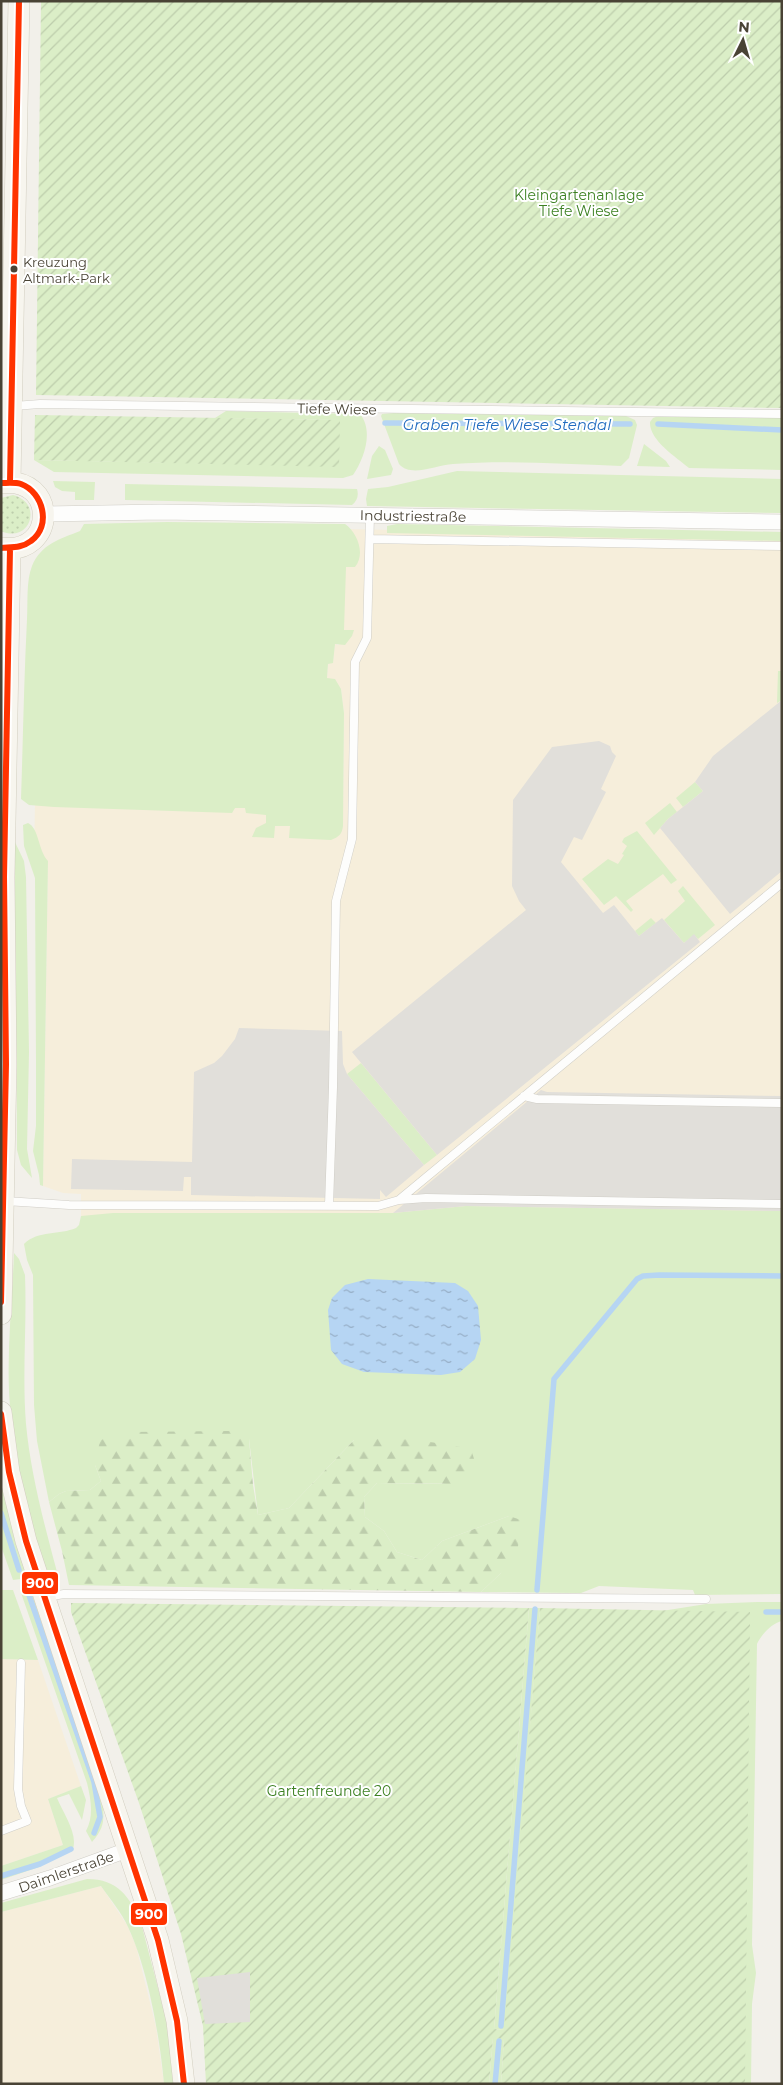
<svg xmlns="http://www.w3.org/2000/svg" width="783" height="2085" font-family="Montserrat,sans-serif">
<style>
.commercial{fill:#f6eedb}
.grass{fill:#dbeec7}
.forest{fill:url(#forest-firs)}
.park{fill:url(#park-dots)}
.garden{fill:url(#garden-furrows)}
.parking{fill:#e1dfda}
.water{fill:url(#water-ripples)}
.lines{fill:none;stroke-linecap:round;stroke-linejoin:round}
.stream{stroke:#b6d5f3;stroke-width:5.5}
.lane-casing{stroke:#d0cec7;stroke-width:9}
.street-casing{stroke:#d0cec7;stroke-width:16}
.secondary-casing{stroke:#d2cec0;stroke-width:22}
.lane{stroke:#fdfdfc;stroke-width:8}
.street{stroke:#fdfdfc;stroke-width:15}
.secondary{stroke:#f7f5ee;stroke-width:21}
.bus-1-casing{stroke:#fff;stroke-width:10}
.bus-1{stroke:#f30;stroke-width:6}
.bus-dot{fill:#494335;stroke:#fff;stroke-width:2}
.labels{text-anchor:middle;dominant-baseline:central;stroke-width:4;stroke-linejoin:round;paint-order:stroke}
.bus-label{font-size:13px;fill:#494335;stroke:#fff;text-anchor:start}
.park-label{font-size:14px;fill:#3c8122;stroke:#fff}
.street-label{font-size:14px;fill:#494335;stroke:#fff}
.water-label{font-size:15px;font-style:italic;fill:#236dc0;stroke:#fff}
.line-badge{stroke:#fff;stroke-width:2}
.badge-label{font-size:14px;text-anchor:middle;font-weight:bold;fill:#fff}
</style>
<defs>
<pattern id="forest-firs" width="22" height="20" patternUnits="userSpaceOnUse" patternTransform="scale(1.25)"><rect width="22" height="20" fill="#dbeec7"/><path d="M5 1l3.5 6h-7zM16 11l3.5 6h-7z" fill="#bdcdac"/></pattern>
<pattern id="park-dots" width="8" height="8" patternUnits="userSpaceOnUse" patternTransform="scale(1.25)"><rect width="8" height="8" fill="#dbeec7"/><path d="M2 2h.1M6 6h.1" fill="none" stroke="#bdcdac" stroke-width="1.8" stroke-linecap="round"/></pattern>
<pattern id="garden-furrows" width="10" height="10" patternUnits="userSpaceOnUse" patternTransform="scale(1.25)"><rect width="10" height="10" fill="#dbeec7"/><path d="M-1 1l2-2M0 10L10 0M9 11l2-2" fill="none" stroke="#bdcdac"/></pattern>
<pattern id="water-ripples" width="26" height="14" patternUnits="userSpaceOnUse" patternTransform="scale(1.25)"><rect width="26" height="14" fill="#b6d5f3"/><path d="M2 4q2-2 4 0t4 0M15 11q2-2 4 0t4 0" fill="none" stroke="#96aec6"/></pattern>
</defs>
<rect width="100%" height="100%" fill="#f2f0ea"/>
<path class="commercial" d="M343 529 782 537V1223L81 1220V1194L63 1193 43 1186 48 861 34 860 35 802 333 810 343 807 344 713 341 689 327 678 328 664 333 662 335 644 339 645Z
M1 1659 38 1660 81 1786 48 1799 63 1845 1 1866Z
M101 1886 127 1925 136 1946 156 2027 164 2084H1V1912Z"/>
<path class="grass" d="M226 411 360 414C374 431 364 459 353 475L343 478 54 472 34 460 339 466V420L215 418Z
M394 413 626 416 635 420 637 425 629 458 621 466C565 464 508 460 453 464 436 465 411 478 399 464L381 416 382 414Z
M661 415 782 417V470L689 468C676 457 649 440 650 422L653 418Z
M644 444 666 461 670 467 637 466Z
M379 446 385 450 393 469 391 475 367 479 372 456Z
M457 471 782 479V513L367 506 366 499 368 489 388 487Z
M53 481 95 482 94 500H75V492L62 491 55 487Z
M125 484 357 489C359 496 357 501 352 505L125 500Z
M167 522 345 524C357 532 366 554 355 567H346L344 630H354L352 636 345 645 335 644 333 663 328 664 327 678 335 679 341 689 344 713 343 826C342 834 339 837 331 840L289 838 290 826H275L274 838 252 837 256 828 266 823V815L246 813 245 808H235L232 813 54 807 29 805 21 799C23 739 24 679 27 619 28 603 26 581 32 566 41 544 60 539 80 531L84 524Z
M397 524 782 532V541L387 533V526Z
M778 671H782V700L777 703Z
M695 782 703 791 683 807 676 798Z
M670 803 677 812 668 819 654 835 645 823Z
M28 823C39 828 38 850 48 861L43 1186 40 1185 39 1175 33 1151 36 1126V1061L35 878 24 846 23 825Z
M637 831 677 880 671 884 663 874 626 901 633 910 631 912 616 896 604 905 582 879 608 859 618 864 624 855 622 854 627 846 622 842 624 838Z
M13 838 24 861 26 877 29 1052 27 1149 32 1178 21 1165 17 1150C17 1046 14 942 13 838Z
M683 886 715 925 698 939 694 935 684 943 664 920 685 901 678 891Z
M651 918 656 923 639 936 635 931Z
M361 1063 437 1155 424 1165 347 1074Z
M466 1206 782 1211V1594L695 1595 693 1590 599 1586 581 1593 481 1592 501 1573 509 1516 442 1541 422 1560 397 1552 384 1531 365 1517 364 1497 377 1483 445 1484 354 1440 289 1508 258 1515 249 1439 95 1465 101 1481 90 1490 66 1491 59 1494 49 1502 37 1441 34 1405 33 1275 27 1260 24 1244C38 1230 60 1235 76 1228L79 1225 81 1216 113 1213H393Z
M14 1253 19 1259 25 1275C27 1325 22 1374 26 1424 31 1477 46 1531 60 1583 53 1586 51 1582 46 1578 32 1524 17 1472 11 1417 5 1364 12 1307 14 1253Z
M1 1475 26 1574 21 1579 13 1580 1 1546Z
M25 1589 33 1591 103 1805C104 1822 104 1828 92 1842L86 1831C94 1816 91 1800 87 1783L20 1590Z
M1 1590H13L38 1660 1 1659Z
M757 1602H782V1621C772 1623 761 1635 757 1644L752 1945 756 1973 752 2004 751 2084H745L662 1611 706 1604Z
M529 1608H540L505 2030 494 2029Z
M81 1786 86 1800 82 1820 69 1794 57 1798C63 1813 78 1833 73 1849L39 1867 1 1880V1866L63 1845 48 1799Z
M87 1879C118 1879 130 1897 141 1923L169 2030 176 2084H164C160 2038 148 1969 128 1927 122 1913 110 1899 101 1886L1 1912V1903Z
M493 2038H504L501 2084H489Z"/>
<path class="forest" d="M230 1431 249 1439 253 1485 258 1515 289 1508 354 1440C396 1436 429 1441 471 1449L475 1462 466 1484 377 1483 364 1497 365 1517 384 1531 397 1552 422 1560 442 1541 509 1516 521 1520 518 1547 501 1573 481 1592 69 1585 62 1551 49 1502 59 1494 66 1491 90 1490 101 1481 95 1465 100 1440 130 1432Z"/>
<path class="park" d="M13 495C44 503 30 544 1 531V498Z"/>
<path class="garden" d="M41 1H782V408L36 395Z
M35 415 340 420 339 467 34 460Z
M71 1603 529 1608 494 2029 504 2030 540 1608 750 1612 745 2084H501L504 2039 493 2038 489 2084H206L203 2026 181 1934 139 1803 71 1612Z"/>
<path class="parking" d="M782 700V871L730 914 660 828 668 819 703 791 695 782 713 756Z
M599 741 610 746 612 752 616 756 601 789 606 792 582 840 574 837 561 862 603 913 614 905 639 936 662 918 684 943 694 934 700 942 437 1155 352 1052 526 910 519 901 512 886 513 800 552 747Z
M239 1028 342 1031 343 1064 347 1074 424 1165 386 1197 380 1190V1199L191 1195V1177H184L183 1191 71 1189 72 1159 192 1162 194 1072 214 1063 222 1056 235 1039Z
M541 1090 547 1092 782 1096V1211L466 1206 393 1213Z
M250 1972V2022L205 2024 197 1978Z"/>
<path class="water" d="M368 1279 455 1283 468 1291 478 1306 481 1340 475 1359 460 1372 441 1375 364 1372 342 1364 331 1350 328 1310 332 1298 345 1285Z"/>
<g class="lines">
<path class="stream" d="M385 423 630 424
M658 424 782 430
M1 1513 19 1570
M537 1590 554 1379 637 1279 643 1276 659 1275 782 1276
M29 1595 94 1782 100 1817 94 1833
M766 1612H782
M1 1876 40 1864 71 1849
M501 2026 535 1609
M495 2084 499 2041"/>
<defs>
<path id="lane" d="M14 406 40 404 782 414
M370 539 782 546
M524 1096 537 1099 782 1103
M400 1199 782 883
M5 1201 69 1205 378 1206 399 1200 426 1198 782 1204
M329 1205 333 1087 336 901 352 839 355 662 367 638 370 515
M46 1597 64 1594 706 1599
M1 1831 27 1821 21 1806 18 1789 21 1663"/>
<path id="street" d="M44 514 161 512 782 522
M1 1893 50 1878 130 1849"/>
<path id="secondary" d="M10 482 19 1
M1 483C58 475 57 556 1 548
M1 1314 6 1064 4 877 10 549
M1 1412 9 1472 26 1541 158 1940 177 2021 184 2084"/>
</defs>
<use href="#lane" class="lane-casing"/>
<use href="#street" class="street-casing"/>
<use href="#secondary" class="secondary-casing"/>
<use href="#lane" class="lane"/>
<use href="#street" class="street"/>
<use href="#secondary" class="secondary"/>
<defs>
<path id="bus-1" d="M10 482 19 1
M1 483C7 483 15 482 21 484 43 492 52 526 31 541 22 548 12 547 1 548
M1 1302 6 1064 4 877 10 549
M1 1414 9 1472 26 1541 158 1940 177 2021 184 2084"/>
</defs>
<use href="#bus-1" class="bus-1-casing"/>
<use href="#bus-1" class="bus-1"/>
</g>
<circle class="bus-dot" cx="14" cy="269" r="4.5"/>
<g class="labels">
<g class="bus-label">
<text x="23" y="262">Kreuzung<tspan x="23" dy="16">Altmark-Park</tspan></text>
</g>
<g class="park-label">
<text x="579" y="195">Kleingartenanlage<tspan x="579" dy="16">Tiefe Wiese</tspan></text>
<text x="329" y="1791">Gartenfreunde 20</text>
</g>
<g class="street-label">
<text transform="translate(337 409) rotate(1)">Tiefe Wiese</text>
<text transform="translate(413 516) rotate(1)">Industriestraße</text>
<text transform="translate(66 1872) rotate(-19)">Daimlerstraße</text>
</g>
<g class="water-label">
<text x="507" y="424">Graben Tiefe Wiese Stendal</text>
</g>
</g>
<g class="line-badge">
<rect x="21" y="1571" width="38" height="24" rx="5" fill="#f30"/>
<rect x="130" y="1902" width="38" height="24" rx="5" fill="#f30"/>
</g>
<g class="badge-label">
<text x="40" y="1588">900</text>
<text x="149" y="1919">900</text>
</g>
<rect width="783" height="2085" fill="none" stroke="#494335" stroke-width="5"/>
<g transform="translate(743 40) rotate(5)" stroke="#ffffff" stroke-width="4" paint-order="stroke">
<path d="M0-4L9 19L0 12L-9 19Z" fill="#494335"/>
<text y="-8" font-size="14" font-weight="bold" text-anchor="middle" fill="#494335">N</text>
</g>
</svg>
